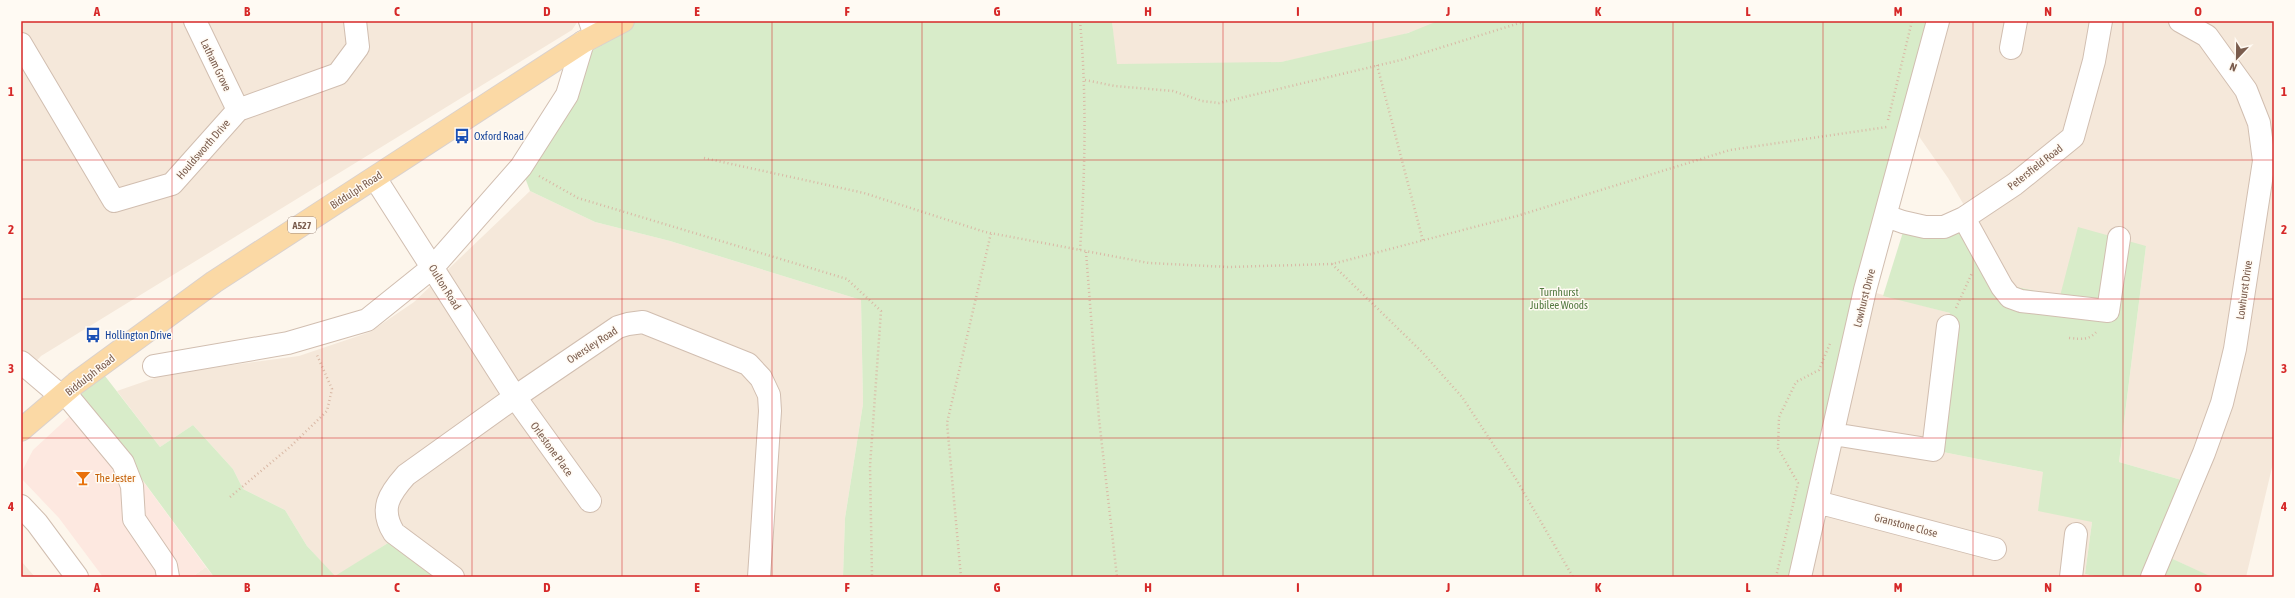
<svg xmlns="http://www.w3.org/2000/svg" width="2295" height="598" font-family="'Asap Condensed',sans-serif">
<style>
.residential{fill:#f5e8da}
.commercial{fill:#fde8e0}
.green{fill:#d8ecc9}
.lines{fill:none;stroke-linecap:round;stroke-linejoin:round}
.minor-casing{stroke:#d1beb0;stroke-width:24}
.major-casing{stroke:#dad1cd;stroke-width:24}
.path{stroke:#d9b8a5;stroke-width:2.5;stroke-dasharray:1 3;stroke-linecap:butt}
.minor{stroke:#fff;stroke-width:22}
.major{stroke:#fbd9a5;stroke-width:22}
.grid{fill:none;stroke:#d62828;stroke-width:1;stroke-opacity:0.55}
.labels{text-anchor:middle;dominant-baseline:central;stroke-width:3;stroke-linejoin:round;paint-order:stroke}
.shield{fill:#fffaf3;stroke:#a28b7f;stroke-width:1}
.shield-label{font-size:10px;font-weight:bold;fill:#7a5c4d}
.street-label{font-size:11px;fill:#7a5c4d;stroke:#fffaf3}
.transit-label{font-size:11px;fill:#164399;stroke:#fffaf3;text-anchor:start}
.park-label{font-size:11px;fill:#537a41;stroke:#fffaf3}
.food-label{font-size:11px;fill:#c56008;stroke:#fffaf3;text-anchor:start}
.neatline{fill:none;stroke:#d62828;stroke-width:1.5}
.grid-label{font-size:13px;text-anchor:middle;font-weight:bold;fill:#d62828}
</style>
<rect width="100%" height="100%" fill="#fdf6ec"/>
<path class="residential" d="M21 21H578L572 30 41 356 21 378Z
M1112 21H1443L1378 43 1266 65 1116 64Z
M1938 21H2274V459L2246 577H2211L2162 554 2185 481 2119 462 2146 246 2060 296 2012 286 1948 178 1911 125Z
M530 191 595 222 670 241 861 300 863 404 845 518 843 577H434L388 543 335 577 307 546 285 510 243 489 233 469 193 425 160 447 117 391 166 374 299 356 370 332 414 302Z
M1865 290 1950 313 1933 450 2043 472 2092 522 2085 574 2099 577H1801Z
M21 561 35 577H21Z
M206 567 214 577H192Z"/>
<path class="commercial" d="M85 402 206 567 192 577H103L59 518 21 478V473L33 450Z"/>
<path class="green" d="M606 21H1112L1117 64 1281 62 1408 33 1438 21H1938L1800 577H843L845 518 863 404 861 300 670 241 595 222 530 191 521 167Z
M1969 226 2012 286 2060 296 2078 227 2146 246 2119 462 2185 481 2143 577H2099L2085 574 2092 522 2038 511 2043 472 1933 450 1950 313 1883 296 1903 232Z
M98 367 160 447 193 425 233 469 243 489 285 510 307 546 335 576 388 543 434 577H214L85 402 76 383Z
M2162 554 2212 577H2152Z"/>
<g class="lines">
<defs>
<path id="minor" d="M195 21 238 110
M590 21 595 35
M21 44 114 201 172 184 238 110 338 74 358 47 355 21
M2011 48 2016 21
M375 178 515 397 590 501
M1886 216 1903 222 1925 227H1944L1964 218 2015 184 2073 137 2094 61 2101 21
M1964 218 2002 287 2010 297 2021 301 2108 311 2119 238
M21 362 61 396
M154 366 288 343 367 320 433 267 521 167 567 95 583 42
M65 393 123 463 132 486 134 519 166 566 168 577
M1833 434 1933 450 1948 326
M1817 502 1995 549
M21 506 37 523 77 577
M453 577 394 533C379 509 389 494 406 475L515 397 618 327 628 324 643 322 748 364 761 378 769 395 770 411 759 577
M1800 577 1865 290 1938 21
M2071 577 2076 534
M2152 577 2204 453 2222 403 2235 349 2264 161 2259 123 2246 90 2207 36 2180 21"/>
<path id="major" d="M21 430 76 383 214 282 583 42 623 21"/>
</defs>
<use href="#minor" class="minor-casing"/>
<use href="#major" class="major-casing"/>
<path class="path" d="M1080 21C1087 98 1085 174 1080 251
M1377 65 1423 241
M1085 80 1115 86 1173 91 1202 101 1219 103 1401 60 1526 21
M1888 120 1912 21
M704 158 864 193 985 232 1149 263 1228 267 1332 264 1517 216 1730 150 1887 127
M539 176 578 198 847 279 881 311 870 466 872 577
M1086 252 1099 419 1117 577
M1332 264 1423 353 1462 397 1516 479 1573 577
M1956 308 1972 273
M2069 338C2082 339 2089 341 2098 330
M230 497 291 446 327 411 332 389 317 355
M961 577 947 423 991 233
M1776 577 1798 483 1778 448 1779 417 1796 382 1819 370 1831 341"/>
<use href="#minor" class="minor"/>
<use href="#major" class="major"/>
</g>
<path class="grid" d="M172 21V577M322 21V577M472 21V577M622 21V577M772 21V577M922 21V577M1072 21V577M1223 21V577M1373 21V577M1523 21V577M1673 21V577M1823 21V577M1973 21V577M2123 21V577M21 160H2274M21 299H2274M21 438H2274"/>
<defs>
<symbol id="bus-bare" viewBox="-9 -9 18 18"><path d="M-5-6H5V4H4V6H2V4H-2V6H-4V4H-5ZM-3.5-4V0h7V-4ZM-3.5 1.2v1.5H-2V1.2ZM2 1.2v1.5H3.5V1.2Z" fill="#1a4fb4" stroke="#fffaf3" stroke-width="2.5" paint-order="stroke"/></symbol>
<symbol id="bar-bare" viewBox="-9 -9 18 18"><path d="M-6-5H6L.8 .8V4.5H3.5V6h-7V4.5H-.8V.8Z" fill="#e8710a" stroke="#fffaf3" stroke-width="2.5" paint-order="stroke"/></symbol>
</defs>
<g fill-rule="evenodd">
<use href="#bus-bare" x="451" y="125" width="22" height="22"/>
<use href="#bus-bare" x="82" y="324" width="22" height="22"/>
<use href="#bar-bare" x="72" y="467" width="22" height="22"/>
</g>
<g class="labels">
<rect class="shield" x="288" y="217" width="28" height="16" rx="3"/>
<g class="shield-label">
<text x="302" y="225">A527</text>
</g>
<g class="street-label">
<text transform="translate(216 65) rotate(64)">Latham Grove</text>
<text transform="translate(203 149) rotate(-49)">Houldsworth Drive</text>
<text transform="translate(2035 167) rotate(-38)">Petersfield Road</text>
<text transform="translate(356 190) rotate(-33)">Biddulph Road</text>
<text transform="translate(445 287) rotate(58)">Oulton Road</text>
<text transform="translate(2244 290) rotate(-82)">Lowhurst Drive</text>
<text transform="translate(1864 298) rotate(-76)">Lowhurst Drive</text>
<text transform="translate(592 345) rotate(-33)">Oversley Road</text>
<text transform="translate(90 375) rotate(-38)">Biddulph Road</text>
<text transform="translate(552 449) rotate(54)">Orlestone Place</text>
<text transform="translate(1906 525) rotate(15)">Granstone Close</text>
</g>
<g class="transit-label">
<text x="474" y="136">Oxford Road</text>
<text x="105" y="335">Hollington Drive</text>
</g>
<g class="park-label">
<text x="1559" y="292">Turnhurst<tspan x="1559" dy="13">Jubilee Woods</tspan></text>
</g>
<g class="food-label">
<text x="95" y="478">The Jester</text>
</g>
</g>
<rect width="2295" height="598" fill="none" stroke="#fffaf3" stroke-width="44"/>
<g transform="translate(2237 58) rotate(202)" stroke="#fffaf3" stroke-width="3" paint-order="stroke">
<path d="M0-3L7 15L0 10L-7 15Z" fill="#7a5c4d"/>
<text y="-6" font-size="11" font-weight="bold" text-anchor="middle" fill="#7a5c4d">N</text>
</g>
<rect x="22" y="22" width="2251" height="554" class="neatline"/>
<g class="grid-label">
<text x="97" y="16">A</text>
<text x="247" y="16">B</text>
<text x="397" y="16">C</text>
<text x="547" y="16">D</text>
<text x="697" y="16">E</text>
<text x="847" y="16">F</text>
<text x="997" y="16">G</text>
<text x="1148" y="16">H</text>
<text x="1298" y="16">I</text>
<text x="1448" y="16">J</text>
<text x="1598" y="16">K</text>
<text x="1748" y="16">L</text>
<text x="1898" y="16">M</text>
<text x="2048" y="16">N</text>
<text x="2198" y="16">O</text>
<text x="11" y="96">1</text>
<text x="2284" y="96">1</text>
<text x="11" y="234">2</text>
<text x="2284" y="234">2</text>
<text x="11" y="373">3</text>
<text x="2284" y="373">3</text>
<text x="11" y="511">4</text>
<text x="2284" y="511">4</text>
<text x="97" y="592">A</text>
<text x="247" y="592">B</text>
<text x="397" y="592">C</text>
<text x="547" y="592">D</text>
<text x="697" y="592">E</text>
<text x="847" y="592">F</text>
<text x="997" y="592">G</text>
<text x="1148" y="592">H</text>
<text x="1298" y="592">I</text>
<text x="1448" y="592">J</text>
<text x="1598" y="592">K</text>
<text x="1748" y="592">L</text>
<text x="1898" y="592">M</text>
<text x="2048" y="592">N</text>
<text x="2198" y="592">O</text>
</g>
</svg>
